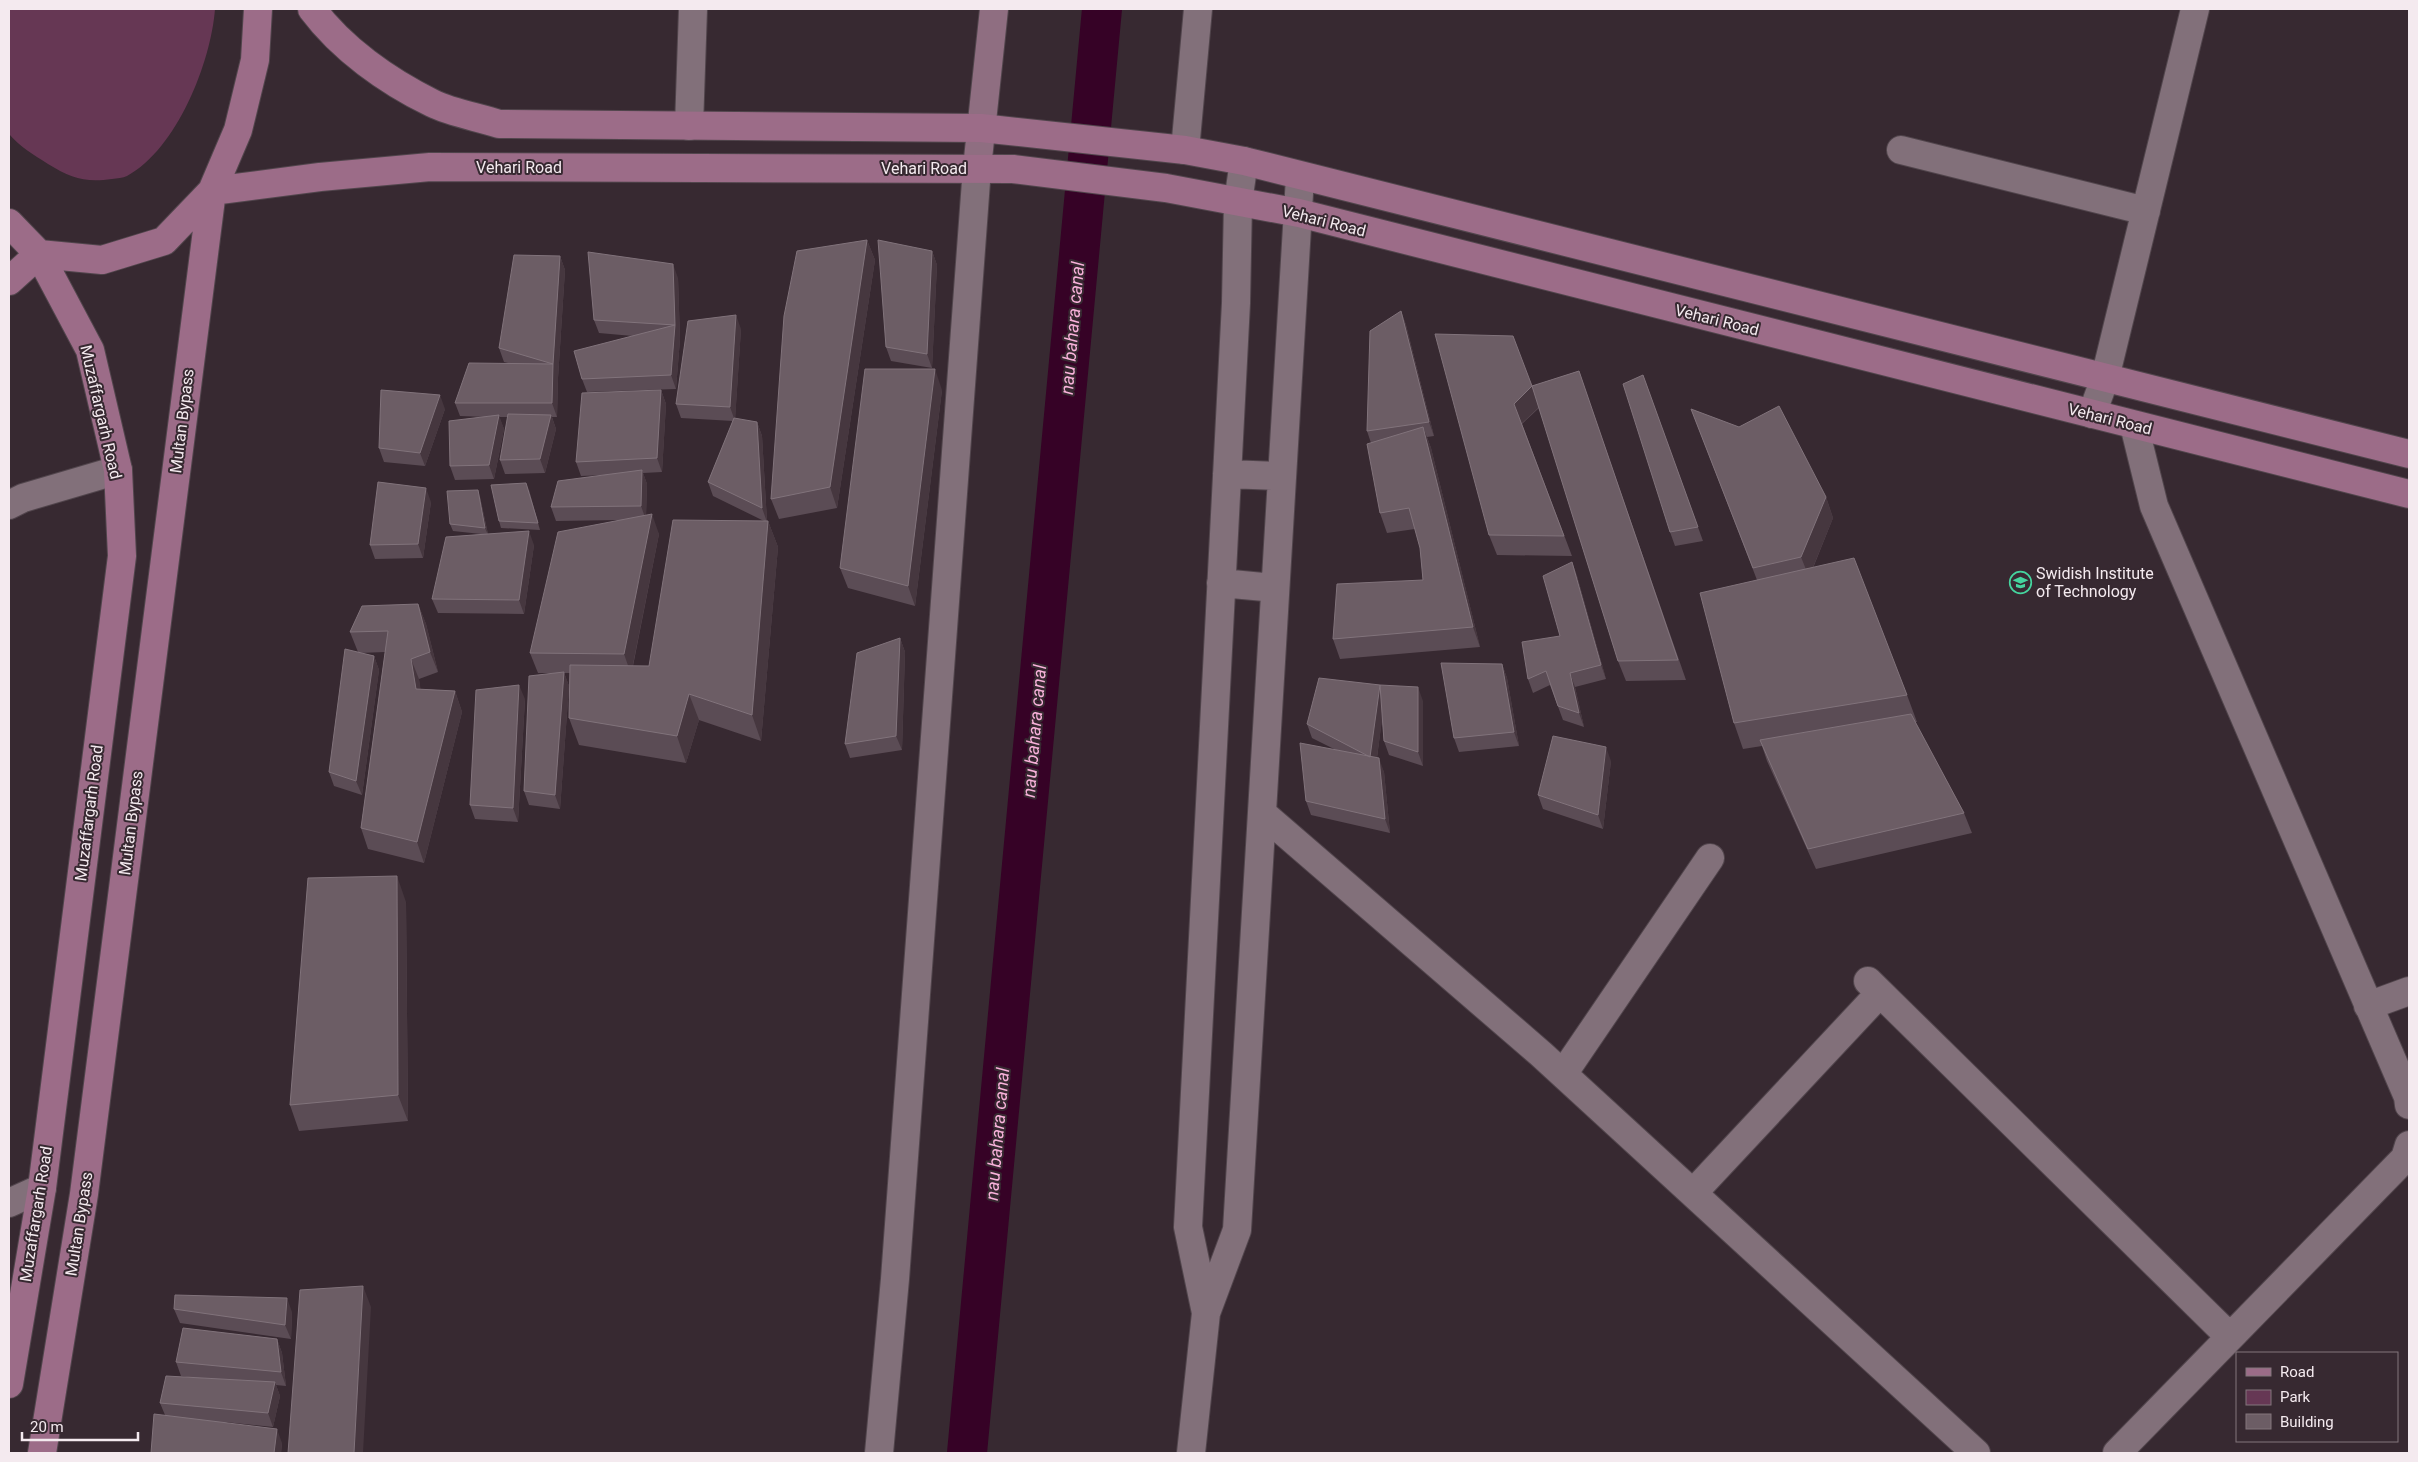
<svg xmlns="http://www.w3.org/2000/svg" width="2418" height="1462" font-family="Roboto,sans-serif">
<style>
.green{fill:#663754}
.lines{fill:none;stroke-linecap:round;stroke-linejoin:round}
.canal{stroke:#360226;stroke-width:40}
.street-casing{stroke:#51454c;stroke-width:30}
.secondary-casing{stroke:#51454c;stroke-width:30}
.primary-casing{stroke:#51454c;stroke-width:30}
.street{stroke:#82707a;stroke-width:28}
.secondary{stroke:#8f6e81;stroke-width:28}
.primary{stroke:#9c6c88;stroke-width:28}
.wall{fill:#5b4c55}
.shaded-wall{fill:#46373f}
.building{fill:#6c5d65;stroke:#81737b}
.labels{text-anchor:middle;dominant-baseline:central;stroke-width:4;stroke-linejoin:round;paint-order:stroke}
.street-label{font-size:16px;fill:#f4eaef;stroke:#372931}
.poi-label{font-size:16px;fill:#f4eaef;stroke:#372931;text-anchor:start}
.water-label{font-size:18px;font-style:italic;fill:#f9b2db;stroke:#372931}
</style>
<rect width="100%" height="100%" fill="#372931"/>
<path class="green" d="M9 9H215C211 62 177 149 127 176 123 178 117 178 112 179 85 183 71 178 48 164 34 155 19 146 9 134Z"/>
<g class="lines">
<path class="canal" d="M967 1453 1102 9"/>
<defs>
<path id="street" d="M689 126 693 9
M1185 150 1198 9
M1901 150 2146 211
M2092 414 2105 378 2195 9
M2134 425 2154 506 2408 1097 2409 1105
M1227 474 1282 476
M9 505 23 498 118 470
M1221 583 1275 588
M1262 813 1541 1054 1976 1453
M1868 981 2230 1337
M2368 1006 2409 991
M1563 1074 1710 858
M1693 1193 1880 993
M9 1203 42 1188
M1206 1313 1188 1227 1236 303 1238 202 1244 161
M879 1453 895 1279 977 168
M1191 1453 1206 1313 1237 1230 1300 177
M2117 1453 2405 1158 2409 1145"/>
<path id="secondary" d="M977 168 994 9"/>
<path id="primary" d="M312 9C342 49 387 81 432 103 452 113 478 117 499 124L981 128 1185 150 1244 161 2409 454
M9 223 39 254 102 260 164 241 212 191 238 130 255 60 258 9
M9 281 39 254 90 350 118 470 122 556 42 1188 9 1384
M42 1453 84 1194 212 191 320 177 430 167 1013 169 1166 188 1299 213 2409 494"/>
</defs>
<use href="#street" class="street-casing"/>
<use href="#secondary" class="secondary-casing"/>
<use href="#primary" class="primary-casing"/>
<use href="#street" class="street"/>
<use href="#secondary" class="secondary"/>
<use href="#primary" class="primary"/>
</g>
<path class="wall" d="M867 240 875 260 837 508 779 519 771 499Z
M932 251 937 265 932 368 891 361 886 347Z
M560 256 565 270 558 378 557 417H552L556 429 545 473 505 474 500 460 508 417H499L504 429 494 479 455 480 450 466 486 417 460 416 455 403 508 363 504 362 499 348Z
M678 278 680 339 676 389 587 392 582 379 633 336 599 333 594 320Z
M1401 311 1406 325 1434 436 1427 437 1431 448 1480 647 1340 659 1333 639 1423 580 1420 548 1415 529 1387 533 1380 513 1371 443 1367 431Z
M741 329 735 419 757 422 762 436 767 521H768L778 547 761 741 699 720 686 763 579 745 569 718 570 673H564L569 686 560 809 529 805 524 791 553 673H538L530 653 619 520 556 521 551 507 605 475 581 476 576 462 661 390 666 404 662 472 643 473 647 484 646 515 659 534 633 666H649L764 521 713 496 708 482 733 421 681 418 676 404Z
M1579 371 1586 392 1686 680 1626 681 1618 661 1539 408 1522 424 1572 556 1497 555 1489 535 1532 386Z
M1643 375 1703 541 1675 546 1670 532Z
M942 390 915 606 848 588 840 568Z
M445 409 425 466 384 462 379 448Z
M1691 409 1826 497 1833 518 1813 568 1907 695 1917 722H1915L1964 813 1972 833 1816 869 1767 761 1762 746 1743 749 1734 723 1757 580Z
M529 490 540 530 501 528 499 521Z
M480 497 488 534 534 545 524 614 438 613 432 599 481 534 453 531 450 524Z
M431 502 423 558 375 559 370 545Z
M1572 562 1577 576 1606 679 1575 687 1584 727 1563 720 1550 685 1533 693 1528 679 1560 636Z
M418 604 426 624 438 672 419 679 420 689 455 691 462 712 424 863 368 849 361 828 385 652 359 653 374 656 379 670 362 795 334 786 329 772 358 652 350 632Z
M900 638 905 652 902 750 850 758 845 744Z
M1502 664 1507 678 1519 746 1459 752 1454 738Z
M525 699 518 822 475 819 470 805Z
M1423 701V766L1389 755 1384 741 1382 718 1377 758 1384 772 1390 833 1311 815 1306 801 1336 750 1312 738 1307 724Z
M1611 761 1603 829 1543 809 1538 795Z
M406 902 408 1121 299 1131 290 1105Z
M174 1309 292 1312 291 1339 180 1323Z
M277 1339 282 1353 286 1386 276 1385 280 1396 273 1427 225 1422 282 1443 281 1453H151L165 1415 160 1403 194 1378 181 1376 176 1362Z"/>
<path class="shaded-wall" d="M867 240 875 260 837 508 830 487Z
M932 251 937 265 932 368 927 354Z
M560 256 565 270 558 378 557 417 552 403 553 364Z
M673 264 678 278 680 339 676 389 671 375 675 325Z
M1401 311 1406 325 1434 436 1429 422Z
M736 315 741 329 735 421 730 407Z
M935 369 942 390 915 606 908 586Z
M1532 386 1539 407 1521 424 1514 404Z
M661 390 666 404 662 472 657 458Z
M440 395 445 409 425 466 420 453Z
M499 415 504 429 494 479 489 465Z
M551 415 556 429 545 473 540 459Z
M757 422 762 436 767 522 762 508Z
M1423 427 1431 448 1480 647 1473 627Z
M642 470 647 484 646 520 641 506Z
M526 483 529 490 540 530 538 523Z
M426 488 431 502 423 558 418 544Z
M478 490 480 497 488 535 485 528Z
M1826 497 1833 518 1809 577 1801 557Z
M652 514 659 534 631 674 624 654Z
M768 521 778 547 761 741 752 715Z
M529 531 534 545 524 614 519 600Z
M1572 562 1577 576 1606 679 1601 665Z
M418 604 426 624 438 672 430 652Z
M900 638 905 652 902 750 896 736Z
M374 656 379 670 362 795 356 781Z
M411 659 419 679 424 709 416 689Z
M1502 664 1507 678 1519 746 1514 732Z
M564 672 569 686 560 809 555 795Z
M1570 673 1575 687 1584 727 1579 713Z
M519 685 525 699 518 822 513 808Z
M1380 685 1385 699 1375 771 1370 757Z
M1418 687 1423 701V766L1418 752Z
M455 691 462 712 424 863 417 842Z
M689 694 699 720 686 763 677 736Z
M1606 747 1611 761 1603 829 1598 815Z
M1379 758 1384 772 1390 833 1385 819Z
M397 876 406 902 408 1121 398 1095Z
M363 1286 371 1307 363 1453H354Z
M287 1298 292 1312 291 1339 285 1325Z
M277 1339 282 1353 286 1386 281 1372Z
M275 1382 280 1396 273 1427 268 1413Z
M277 1429 282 1443 281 1453H274Z"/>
<path class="building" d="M867 240 830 487 771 499 784 316 797 251Z
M878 240 932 251 927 354 886 347Z
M588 252 673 264 675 325 671 375 582 379 574 351 675 325 594 320Z
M514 255 560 256 553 364 499 348Z
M1401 311 1429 422 1367 431 1370 331Z
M736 315 730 407 676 404 688 321Z
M1435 334 1513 336 1532 386 1514 404 1564 536 1489 535Z
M469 363 553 364 552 403H455Z
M865 369H935L908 586 840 568Z
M1579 371 1678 660 1618 661 1532 386Z
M1643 375 1698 527 1670 532 1623 384Z
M381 390 440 395 420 453 379 448Z
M661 390 657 458 576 462 582 393Z
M1779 406 1826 497 1801 557 1753 568 1691 409 1739 427Z
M508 414 551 415 540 459 500 460Z
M499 415 489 465 450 466 449 421Z
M734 418 757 422 762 508 708 482Z
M1423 427 1473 627 1333 639 1337 584 1423 580 1420 548 1409 508 1380 513 1367 444Z
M642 470 641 506 551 507 558 481Z
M378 482 426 488 418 544 370 545Z
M526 483 538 523 499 521 491 485Z
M478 490 485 528 450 524 447 491Z
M652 514 624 654 530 653 558 532Z
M673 520 768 521 752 715 689 694 677 736 569 718 570 665 649 666Z
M529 531 519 600 432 599 446 537Z
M1854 558 1907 695 1734 723 1700 593Z
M1572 562 1601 665 1570 673 1579 713 1558 706 1546 671 1528 679 1522 642 1560 636 1543 576Z
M418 604 430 652 411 659 416 689 455 691 417 842 361 828 388 631 350 632 362 606Z
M900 638 896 736 845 744 857 653Z
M345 649 374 656 356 781 329 772Z
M1441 663 1502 664 1514 732 1454 738Z
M564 672 555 795 524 791 529 676Z
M1319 678 1380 685 1370 757 1307 724Z
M519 685 513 808 470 805 476 690Z
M1380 685 1418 687V752L1384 741Z
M1911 714 1964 813 1808 849 1760 740Z
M1553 736 1606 747 1598 815 1538 795Z
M1300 743 1379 758 1385 819 1306 801Z
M397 876 398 1095 290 1105 308 878Z
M363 1286 354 1453H288L300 1290Z
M175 1295 287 1298 285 1325 174 1309Z
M183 1328 277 1339 281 1372 176 1362Z
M166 1376 275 1382 268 1413 160 1403Z
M154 1414 277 1429 274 1453H151Z"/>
<defs>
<symbol id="school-ring" viewBox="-11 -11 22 22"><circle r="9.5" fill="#372931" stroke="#45d49e" stroke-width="1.5"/><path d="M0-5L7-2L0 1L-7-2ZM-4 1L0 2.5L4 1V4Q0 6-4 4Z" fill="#45d49e"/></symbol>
</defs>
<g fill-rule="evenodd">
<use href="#school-ring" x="2008" y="570" width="25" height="25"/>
</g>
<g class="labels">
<g class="street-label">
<text x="519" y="167">Vehari Road</text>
<text x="924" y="168">Vehari Road</text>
<text transform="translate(1324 221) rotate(14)">Vehari Road</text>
<text transform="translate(1717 320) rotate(14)">Vehari Road</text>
<text transform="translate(101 412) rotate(77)">Muzaffargarh Road</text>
<text transform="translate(2110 419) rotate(14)">Vehari Road</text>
<text transform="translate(182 421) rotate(-83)">Multan Bypass</text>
<text transform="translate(89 813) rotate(-83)">Muzaffargarh Road</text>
<text transform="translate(131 823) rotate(-83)">Multan Bypass</text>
<text transform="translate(36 1214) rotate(-81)">Muzaffargarh Road</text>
<text transform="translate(79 1224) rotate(-81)">Multan Bypass</text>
</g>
<g class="poi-label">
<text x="2036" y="573">Swidish Institute<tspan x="2036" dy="18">of Technology</tspan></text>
</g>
<g class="water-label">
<text transform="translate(1072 328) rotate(-85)">nau bahara canal</text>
<text transform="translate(1034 731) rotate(-85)">nau bahara canal</text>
<text transform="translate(997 1134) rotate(-85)">nau bahara canal</text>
</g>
</g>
<rect width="2418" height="1462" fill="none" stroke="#f4eaef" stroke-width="20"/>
<rect x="2236" y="1352" width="162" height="90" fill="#372931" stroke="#83767d"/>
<rect x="2246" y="1368" width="25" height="8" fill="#9c6c88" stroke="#83767d"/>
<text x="2280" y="1377" font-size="15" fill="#f4eaef">Road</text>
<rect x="2246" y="1390" width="25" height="15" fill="#663754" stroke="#83767d"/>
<text x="2280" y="1402" font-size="15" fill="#f4eaef">Park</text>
<rect x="2246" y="1414" width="25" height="15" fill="#6c5d65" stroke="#83767d"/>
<text x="2280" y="1427" font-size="15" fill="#f4eaef">Building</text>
<path d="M22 1432v8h116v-8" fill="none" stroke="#f4eaef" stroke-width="2.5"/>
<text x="30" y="1432" font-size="15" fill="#f4eaef" stroke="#372931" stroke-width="4" paint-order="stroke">20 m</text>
</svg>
